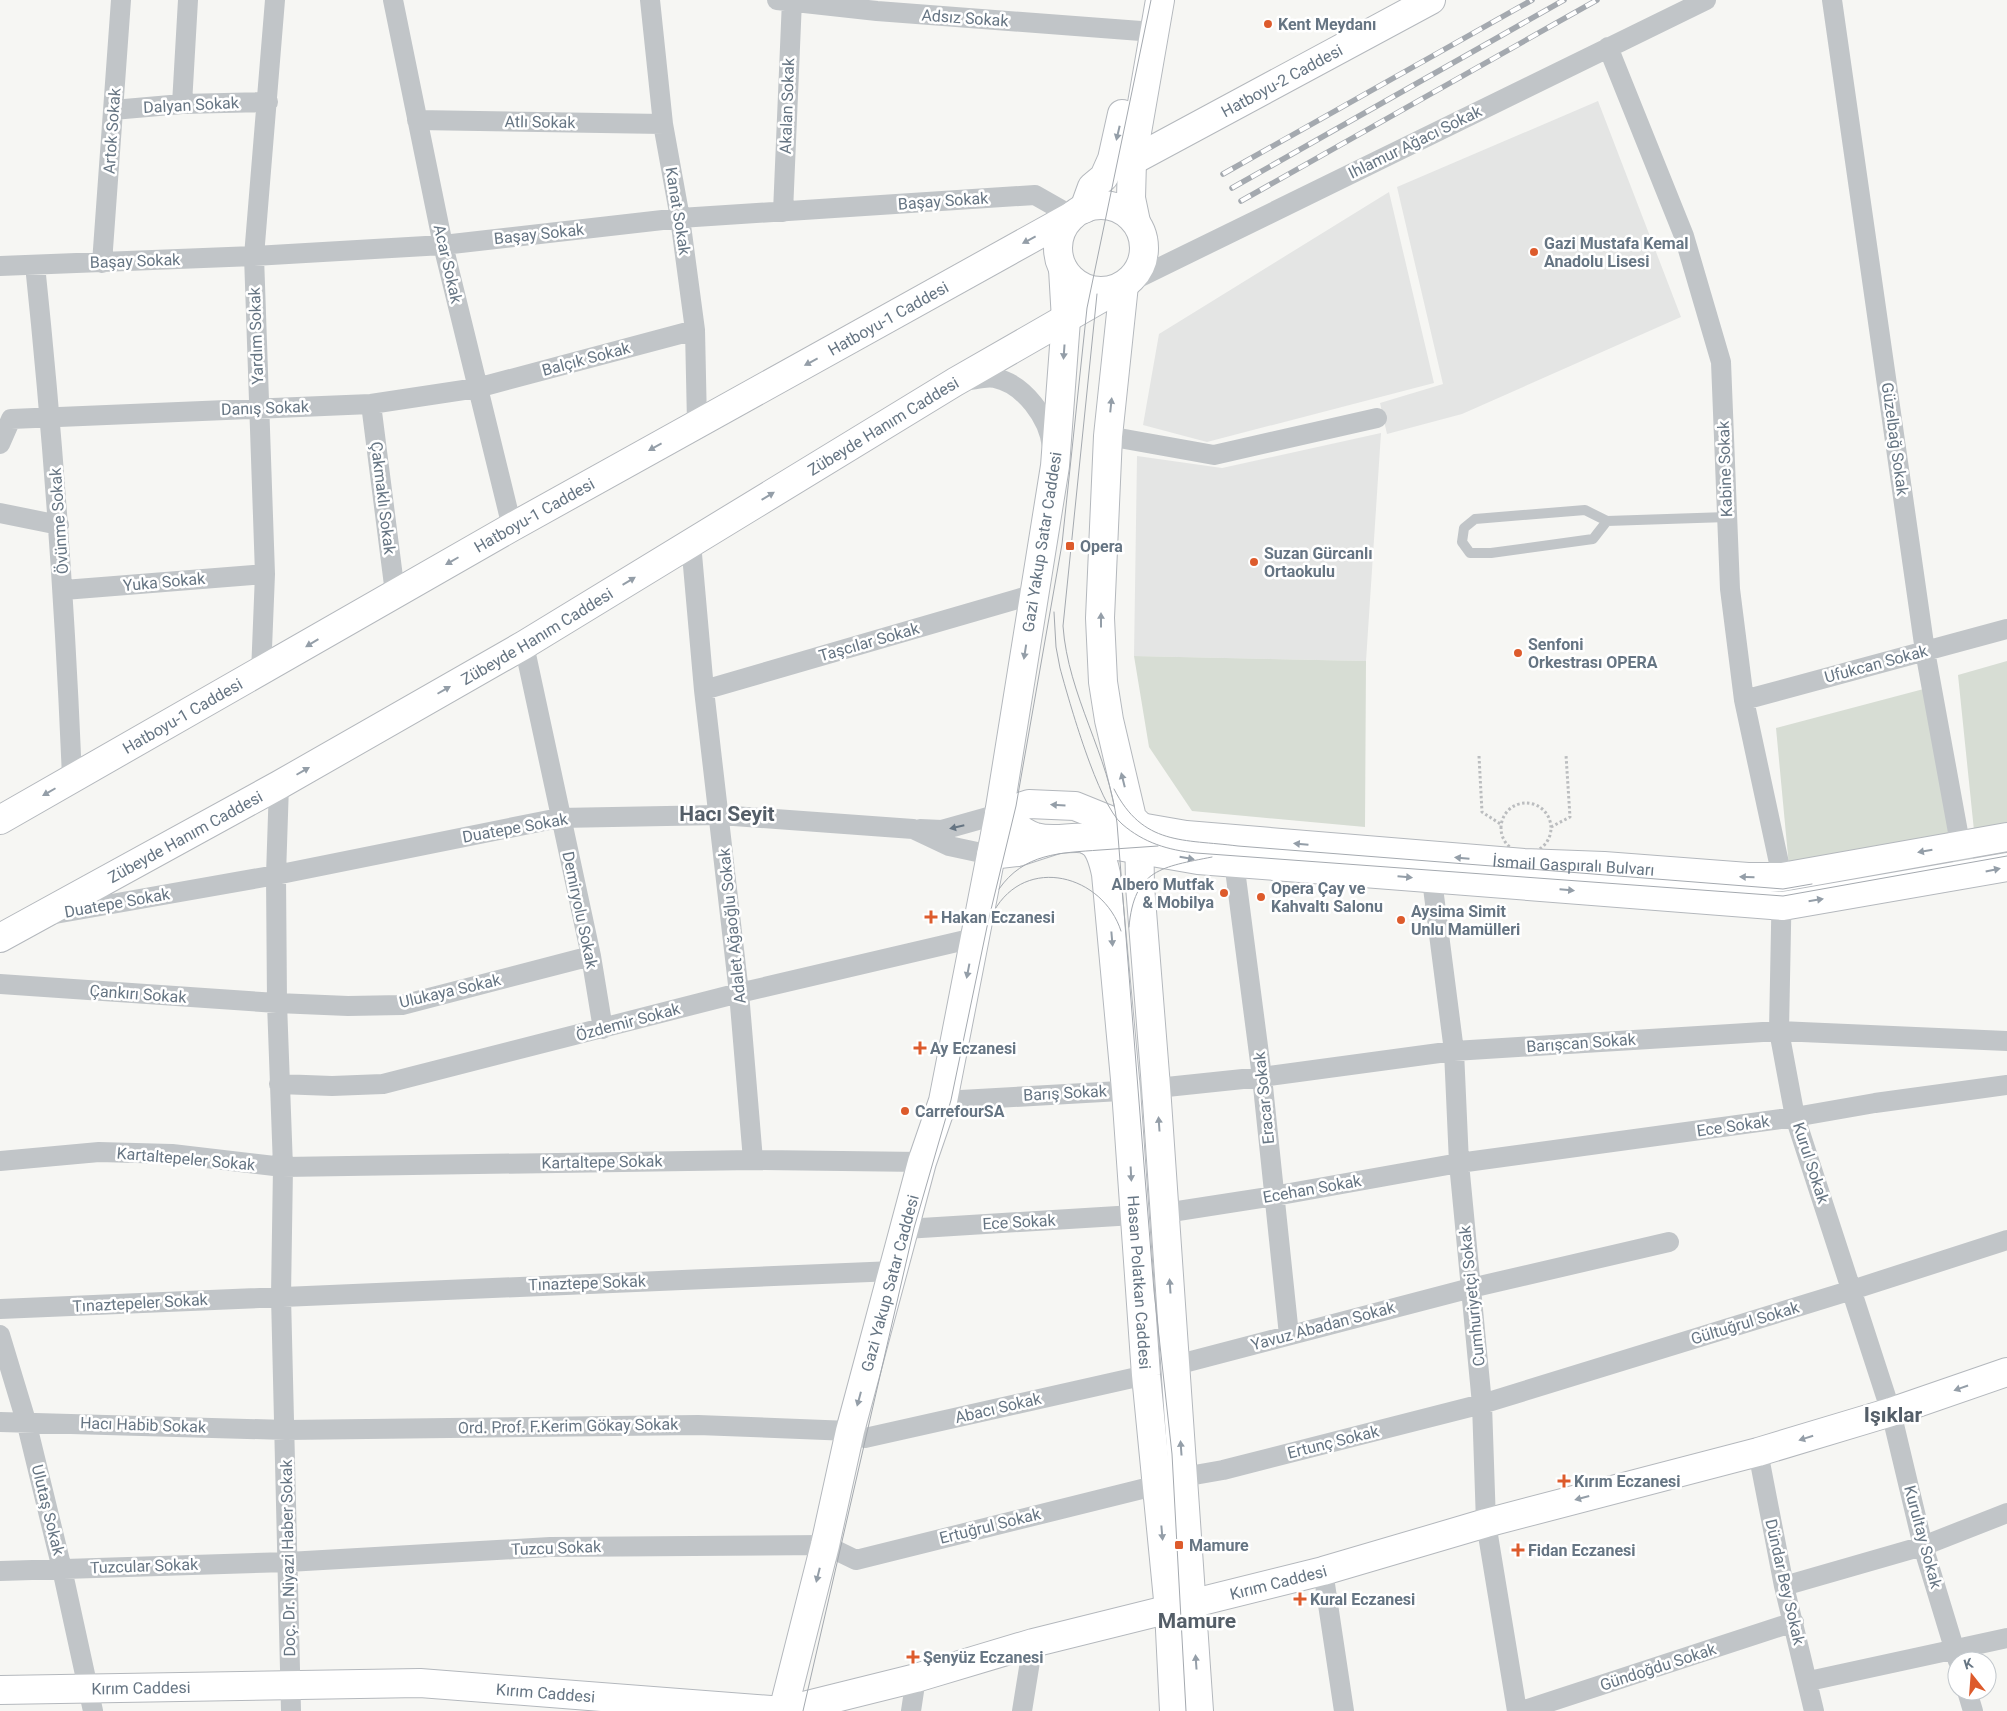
<svg xmlns="http://www.w3.org/2000/svg" width="2007" height="1711" font-family="Roboto,sans-serif">
<style>
.built{fill:#e4e5e4}
.green{fill:#d7ddd4}
.lines{fill:none;stroke-linecap:round;stroke-linejoin:round}
.secondary-casing{stroke:#b4b8bd;stroke-width:30}
.path{stroke:#bbbdbf;stroke-width:3;stroke-dasharray:2.5 2.5;stroke-linecap:butt}
.lane{stroke:#c1c5c8;stroke-width:10}
.street{stroke:#c1c5c8;stroke-width:20}
.secondary{stroke:#fff;stroke-width:28}
.tram{stroke:#a4a9af;stroke-width:1}
.rail-casing{stroke:#a4a9af;stroke-width:5.5}
.rail{stroke:#fff;stroke-width:4;stroke-dasharray:11;stroke-linecap:butt}
.oneway{fill:#949ea8}
.oneway2{fill:#667583}
.poi-dot{fill:#dd5b2c;stroke:#fff;stroke-width:2}
.labels{text-anchor:middle;dominant-baseline:central;stroke-width:5;stroke-linejoin:round;paint-order:stroke}
.street-label{font-size:16px;fill:#667583;stroke:#fff}
.poi-label{font-size:16px;font-weight:bold;fill:#667583;stroke:#fff;text-anchor:start}
.district-label{font-size:21px;font-weight:bold;fill:#545e68;stroke:#fff}
</style>
<rect width="100%" height="100%" fill="#f6f6f3"/>
<path class="built" d="M1598 101 1681 317 1462 414 1387 434 1380 403 1443 384 1397 187Z
M1389 192 1434 383 1207 442 1143 425 1159 334Z
M1381 433 1366 661 1134 656 1137 456 1222 468Z"/>
<path class="green" d="M1134 656 1366 661 1365 827 1192 811 1149 747Z
M2007 661V843L1976 850 1958 675Z
M1935 686 1955 851 1790 877 1776 728Z"/>
<g class="lines">
<defs>
<g id="secondary">
<path id="s1" d="M1132 161 1431 0"/>
<circle cx="1101" cy="248" r="43"/>
<path d="M1084 209 1092 187 1104 177 1112 159 1122 114"/>
<path d="M1136 222 1131 198 1132 161 1160 0"/>
<path id="s2" d="M1063 269 1066 320 1055 466 999 814C1010 822 1022 833 1035 837 1072 847 1094 817 1106 874L1126 1090 1146 1375 1169 1610 1174 1711"/>
<path d="M1124 285 1108 436 1100 618 1103 682 1109 720 1132 818 1139 825 1140 886 1156 1087 1199 1711"/>
<path id="s3" d="M0 820 512 527 1072 216"/>
<path d="M1089 841 1198 860 1783 906 2007 867"/>
<path d="M991 855 1018 852 1055 840"/>
<path id="s4" d="M0 938 279 785 524 645 955 382 1124 285"/>
<path id="s5" d="M0 1690 420 1683 783 1711 916 1678 1033 1643 1323 1571 1486 1523 1758 1452 1891 1412 2007 1372"/>
<path id="s6" d="M783 1711 825 1545 850 1431 922 1162 943 1101 999 814 1029 804 1075 806 1117 823 1186 835 1524 863 1604 866 1748 877H1782L2007 837"/>
</g>
</defs>
<use href="#secondary" class="secondary-casing"/>
<path class="path" d="M1479 756 1482 812 1502 825
M1501 828a25 25 0 1 1 50 0a25 25 0 1 1-50 0Z
M1551 827 1570 817 1566 755"/>
<path class="lane" d="M1607 521 1593 539 1491 553H1470L1462 542 1464 528 1475 519 1585 510 1607 521 1727 517"/>
<path class="street" d="M393 0 443 245 512 527
M650 0 663 124 680 218 695 330 697 423
M777 0 877 11 1154 32
M1832 0 1925 651 1966 876
M1608 47 1684 236 1721 362 1730 589 1744 700 1782 877 1779 1031 1795 1117 1891 1412 1923 1546 1958 1661
M182 104 188 0
M113 110 182 104 268 102
M417 120 663 124
M783 212 792 0
M102 263 121 0
M35 265C53 436 65 607 72 778
M0 266 254 256 443 245 680 218 1035 195 1072 216
M1124 285 1706 0
M964 381C974 380 986 376 995 378 1024 384 1049 418 1052 447
M371 404 395 593
M1108 436 1214 455 1377 418
M0 444 11 419 371 404 477 388 695 330
M0 513 59 525
M691 543 704 690 739 993 753 1160
M64 590 265 574
M524 645 591 956 603 1029
M261 673 265 574 254 256 275 0
M704 690 1035 594
M1744 700 2007 629
M279 785 276 875 277 1003 283 1167 281 1296 291 1711
M920 829 942 830 999 814
M1234 862 1262 1077 1289 1335
M1432 880 1454 1051 1459 1163 1482 1404 1486 1523 1517 1711
M55 914 276 875 559 818 720 815 913 829 949 846 991 855
M0 984 277 1003 348 1006 402 1005 591 956
M279 1084 332 1086 383 1084 739 993 974 938
M943 1101 1138 1090 1262 1077 1454 1051 1779 1031 2007 1041
M0 1161 99 1152 172 1154 283 1167 753 1160 922 1162
M1165 1213 1274 1196 1459 1163 1795 1117 1875 1103 2007 1085
M905 1229 1134 1215
M0 1309 894 1271
M0 1335 26 1421 62 1569 93 1711
M1176 1365 1471 1288 1669 1242
M0 1422 286 1430 698 1425 850 1431 865 1438 1146 1375
M1758 1452 1784 1586 1814 1711
M1183 1477 1223 1470 1482 1404 1852 1290 2007 1240
M0 1571 288 1562 550 1547 825 1545 856 1560 1158 1485
M1323 1571 1344 1711
M1784 1586 1923 1546 2007 1513
M1809 1681 2007 1638
M1967 1691 1973 1711
M911 1711 916 1678
M1022 1711 1033 1643
M1522 1711 1794 1622"/>
<use href="#secondary" class="secondary"/>
<path class="tram" d="M1097 294 1063 626C1068 696 1109 755 1117 823L1154 1291 1172 1454 1186 1711
M1054 612 1056 647 1060 668C1069 701 1098 804 1122 824 1144 843 1168 850 1196 853L1783 896 2007 856
M1114 789C1143 846 1183 839 1238 846L1783 889 1812 884
M999 889C1024 853 1060 853 1100 850 1119 849 1139 847 1158 846
M994 911C1026 854 1103 875 1121 931
M1129 927C1134 869 1162 867 1212 857
M803 1711 914 1228 951 1100 988 922 1016 806 1062 544 1087 308 1151 0"/>
<defs>
<path id="rail" d="M1223 174 1532 0
M1232 188 1564 0
M1241 201 1597 0"/>
</defs>
<use href="#rail" class="rail-casing"/>
<use href="#rail" class="rail"/>
</g>
<defs><path id="oneway-solid" d="M-6-.8H1V-3.2L6.5 0L1 3.2V.8H-6Z" transform="scale(1.25)"/></defs>
<g class="oneway">
<use href="#oneway-solid" transform="translate(1118 133) rotate(103)"/>
<use href="#oneway-solid" transform="translate(1029 240) rotate(152)"/>
<use href="#oneway-solid" transform="translate(1064 352) rotate(94)"/>
<use href="#oneway-solid" transform="translate(811 362) rotate(152)"/>
<use href="#oneway-solid" transform="translate(1111 405) rotate(-84)"/>
<use href="#oneway-solid" transform="translate(655 447) rotate(151)"/>
<use href="#oneway-solid" transform="translate(768 496) rotate(-31)"/>
<use href="#oneway-solid" transform="translate(452 561) rotate(150)"/>
<use href="#oneway-solid" transform="translate(629 581) rotate(-31)"/>
<use href="#oneway-solid" transform="translate(1101 620) rotate(-90)"/>
<use href="#oneway-solid" transform="translate(312 643) rotate(149)"/>
<use href="#oneway-solid" transform="translate(1025 652) rotate(99)"/>
<use href="#oneway-solid" transform="translate(444 690) rotate(-30)"/>
<use href="#oneway-solid" transform="translate(303 771) rotate(-30)"/>
<use href="#oneway-solid" transform="translate(1123 780) rotate(-104)"/>
<use href="#oneway-solid" transform="translate(49 792) rotate(150)"/>
<use href="#oneway-solid" transform="translate(1058 805) rotate(-177)"/>
<use href="#oneway-solid" transform="translate(1301 844) rotate(-175)"/>
<use href="#oneway-solid" transform="translate(1925 851) rotate(170)"/>
<use href="#oneway-solid" transform="translate(1187 858) rotate(10)"/>
<use href="#oneway-solid" transform="translate(1462 858) rotate(-175)"/>
<use href="#oneway-solid" transform="translate(1993 870) rotate(-12)"/>
<use href="#oneway-solid" transform="translate(1405 877) rotate(5)"/>
<use href="#oneway-solid" transform="translate(1747 877) rotate(-178)"/>
<use href="#oneway-solid" transform="translate(1567 890) rotate(5)"/>
<use href="#oneway-solid" transform="translate(1816 900) rotate(-9)"/>
<use href="#oneway-solid" transform="translate(1112 939) rotate(85)"/>
<use href="#oneway-solid" transform="translate(968 971) rotate(101)"/>
<use href="#oneway-solid" transform="translate(1159 1124) rotate(-94)"/>
<use href="#oneway-solid" transform="translate(1131 1174) rotate(87)"/>
<use href="#oneway-solid" transform="translate(1170 1286) rotate(-94)"/>
<use href="#oneway-solid" transform="translate(1961 1388) rotate(161)"/>
<use href="#oneway-solid" transform="translate(859 1399) rotate(105)"/>
<use href="#oneway-solid" transform="translate(1806 1438) rotate(163)"/>
<use href="#oneway-solid" transform="translate(1181 1448) rotate(-94)"/>
<use href="#oneway-solid" transform="translate(1582 1498) rotate(165)"/>
<use href="#oneway-solid" transform="translate(1162 1533) rotate(85)"/>
<use href="#oneway-solid" transform="translate(818 1575) rotate(104)"/>
<use href="#oneway-solid" transform="translate(1196 1662) rotate(-94)"/>
</g>
<use class="oneway2" href="#oneway-solid" transform="translate(957 827) rotate(167)"/>
<g class="poi-dot">
<circle cx="1268" cy="24" r="5"/>
<circle cx="1534" cy="252" r="5"/>
<rect x="1065" y="541" width="10" height="10" rx="2.5"/>
<circle cx="1254" cy="562" r="5"/>
<circle cx="1518" cy="653" r="5"/>
<circle cx="1224" cy="893" r="5"/>
<circle cx="1261" cy="897" r="5"/>
<path d="M928.5 909.5h5v5h5v5h-5v5h-5v-5h-5v-5h5z"/>
<circle cx="1401" cy="920" r="5"/>
<path d="M917.5 1040.5h5v5h5v5h-5v5h-5v-5h-5v-5h5z"/>
<circle cx="905" cy="1111" r="5"/>
<path d="M1561.5 1473.5h5v5h5v5h-5v5h-5v-5h-5v-5h5z"/>
<rect x="1174" y="1540" width="10" height="10" rx="2.5"/>
<path d="M1515.5 1542.5h5v5h5v5h-5v5h-5v-5h-5v-5h5z"/>
<path d="M1297.5 1591.5h5v5h5v5h-5v5h-5v-5h-5v-5h5z"/>
<path d="M910.5 1649.5h5v5h5v5h-5v5h-5v-5h-5v-5h5z"/>
</g>
<g class="labels">
<g class="street-label">
<text transform="translate(965 18) rotate(4)">Adsız Sokak</text>
<text stroke="none"><textPath href="#s1" startOffset="170">Hatboyu-2 Caddesi</textPath></text>
<text transform="translate(191 105) rotate(-3)">Dalyan Sokak</text>
<text transform="translate(787 106) rotate(-88)">Akalan Sokak</text>
<text transform="translate(540 122) rotate(1)">Atlı Sokak</text>
<text transform="translate(112 131) rotate(-86)">Artok Sokak</text>
<text transform="translate(1415 142) rotate(-26)">Ihlamur Ağacı Sokak</text>
<text transform="translate(943 201) rotate(-4)">Başay Sokak</text>
<text transform="translate(678 211) rotate(81)">Kanat Sokak</text>
<text transform="translate(539 234) rotate(-6)">Başay Sokak</text>
<text transform="translate(135 261) rotate(-2)">Başay Sokak</text>
<text transform="translate(448 264) rotate(77)">Acar Sokak</text>
<text stroke="none"><textPath href="#s3" startOffset="1020">Hatboyu-1 Caddesi</textPath></text>
<text transform="translate(256 336) rotate(-92)">Yardım Sokak</text>
<text transform="translate(586 359) rotate(-15)">Balçık Sokak</text>
<text transform="translate(265 408) rotate(-2)">Danış Sokak</text>
<text stroke="none"><textPath href="#s4" startOffset="1021">Zübeyde Hanım Caddesi</textPath></text>
<text transform="translate(1895 439) rotate(82)">Güzelbağ Sokak</text>
<text transform="translate(1725 469) rotate(-92)">Kabine Sokak</text>
<text transform="translate(383 498) rotate(83)">Çakmaklı Sokak</text>
<text stroke="none"><textPath href="#s3" startOffset="615">Hatboyu-1 Caddesi</textPath></text>
<text transform="translate(59 521) rotate(-94)">Övünme Sokak</text>
<text transform="translate(1042 542) rotate(-81)">Gazi Yakup Satar Caddesi</text>
<text transform="translate(164 582) rotate(-5)">Yuka Sokak</text>
<text stroke="none"><textPath href="#s4" startOffset="616">Zübeyde Hanım Caddesi</textPath></text>
<text transform="translate(869 642) rotate(-16)">Taşcılar Sokak</text>
<text transform="translate(1876 664) rotate(-15)">Ufukcan Sokak</text>
<text stroke="none"><textPath href="#s3" startOffset="210">Hatboyu-1 Caddesi</textPath></text>
<text transform="translate(515 828) rotate(-10)">Duatepe Sokak</text>
<text stroke="none"><textPath href="#s4" startOffset="211">Zübeyde Hanım Caddesi</textPath></text>
<text stroke="none"><textPath href="#s6" startOffset="1505">İsmail Gaspıralı Bulvarı</textPath></text>
<text transform="translate(117 903) rotate(-10)">Duatepe Sokak</text>
<text transform="translate(580 910) rotate(78)">Demiryolu Sokak</text>
<text transform="translate(732 926) rotate(-96)">Adalet Ağaoğlu Sokak</text>
<text transform="translate(450 991) rotate(-13)">Ulukaya Sokak</text>
<text transform="translate(138 994) rotate(4)">Çankırı Sokak</text>
<text transform="translate(628 1022) rotate(-15)">Özdemir Sokak</text>
<text transform="translate(1581 1043) rotate(-4)">Barışcan Sokak</text>
<text transform="translate(1065 1093) rotate(-3)">Barış Sokak</text>
<text transform="translate(1264 1098) rotate(-96)">Eracar Sokak</text>
<text transform="translate(1733 1126) rotate(-8)">Ece Sokak</text>
<text transform="translate(186 1159) rotate(5)">Kartaltepeler Sokak</text>
<text transform="translate(602 1162) rotate(-1)">Kartaltepe Sokak</text>
<text transform="translate(1811 1163) rotate(72)">Kurul Sokak</text>
<text transform="translate(1312 1189) rotate(-10)">Ecehan Sokak</text>
<text transform="translate(1019 1222) rotate(-3)">Ece Sokak</text>
<text transform="translate(587 1283) rotate(-2)">Tınaztepe Sokak</text>
<text stroke="none"><textPath href="#s6" startOffset="441">Gazi Yakup Satar Caddesi</textPath></text>
<text stroke="none"><textPath href="#s2" startOffset="1096">Hasan Polatkan Caddesi</textPath></text>
<text transform="translate(1472 1296) rotate(-96)">Cumhuriyetçi Sokak</text>
<text transform="translate(140 1303) rotate(-3)">Tınaztepeler Sokak</text>
<text transform="translate(1745 1323) rotate(-17)">Gültuğrul Sokak</text>
<text transform="translate(1323 1326) rotate(-15)">Yavuz Abadan Sokak</text>
<text transform="translate(998 1408) rotate(-13)">Abacı Sokak</text>
<text transform="translate(143 1425) rotate(2)">Hacı Habib Sokak</text>
<text transform="translate(568 1426) rotate(-1)">Ord. Prof. F.Kerim Gökay Sokak</text>
<text transform="translate(1333 1442) rotate(-14)">Ertunç Sokak</text>
<text transform="translate(48 1510) rotate(76)">Ulutaş Sokak</text>
<text transform="translate(990 1526) rotate(-14)">Ertuğrul Sokak</text>
<text transform="translate(1923 1537) rotate(75)">Kurultay Sokak</text>
<text transform="translate(556 1548) rotate(-2)">Tuzcu Sokak</text>
<text transform="translate(288 1558) rotate(-91)">Doç. Dr. Niyazi Haber Sokak</text>
<text transform="translate(144 1566) rotate(-2)">Tuzcular Sokak</text>
<text stroke="none"><textPath href="#s5" startOffset="1296">Kırım Caddesi</textPath></text>
<text transform="translate(1785 1582) rotate(77)">Dündar Bey Sokak</text>
<text transform="translate(1658 1667) rotate(-18)">Gündoğdu Sokak</text>
<text stroke="none"><textPath href="#s5" startOffset="141">Kırım Caddesi</textPath></text>
<text stroke="none"><textPath href="#s5" startOffset="546">Kırım Caddesi</textPath></text>
</g>
<g class="poi-label">
<text x="1278" y="24">Kent Meydanı</text>
<text x="1544" y="243">Gazi Mustafa Kemal<tspan x="1544" dy="18">Anadolu Lisesi</tspan></text>
<text x="1080" y="546">Opera</text>
<text x="1264" y="553">Suzan Gürcanlı<tspan x="1264" dy="18">Ortaokulu</tspan></text>
<text x="1528" y="644">Senfoni<tspan x="1528" dy="18">Orkestrası OPERA</tspan></text>
<text x="1214" y="884" text-anchor="end">Albero Mutfak<tspan x="1214" dy="18">&amp; Mobilya</tspan></text>
<text x="1271" y="888">Opera Çay ve<tspan x="1271" dy="18">Kahvaltı Salonu</tspan></text>
<text x="1411" y="911">Aysima Simit<tspan x="1411" dy="18">Unlu Mamülleri</tspan></text>
<text x="941" y="917">Hakan Eczanesi</text>
<text x="930" y="1048">Ay Eczanesi</text>
<text x="915" y="1111">CarrefourSA</text>
<text x="1574" y="1481">Kırım Eczanesi</text>
<text x="1189" y="1545">Mamure</text>
<text x="1528" y="1550">Fidan Eczanesi</text>
<text x="1310" y="1599">Kural Eczanesi</text>
<text x="923" y="1657">Şenyüz Eczanesi</text>
</g>
<g class="district-label">
<text x="727" y="814">Hacı Seyit</text>
<text x="1893" y="1415">Işıklar</text>
<text x="1197" y="1621">Mamure</text>
</g>
</g>
<g transform="translate(1972 1676) rotate(343)"><circle r="24" fill="#ffffff" stroke="#c2c8cd"/>
<path d="M0-4L9 19L0 12L-9 19Z" fill="#dd5b2c"/>
<text y="-8" font-size="14" font-weight="bold" text-anchor="middle" fill="#667583">K</text>
</g>
</svg>
